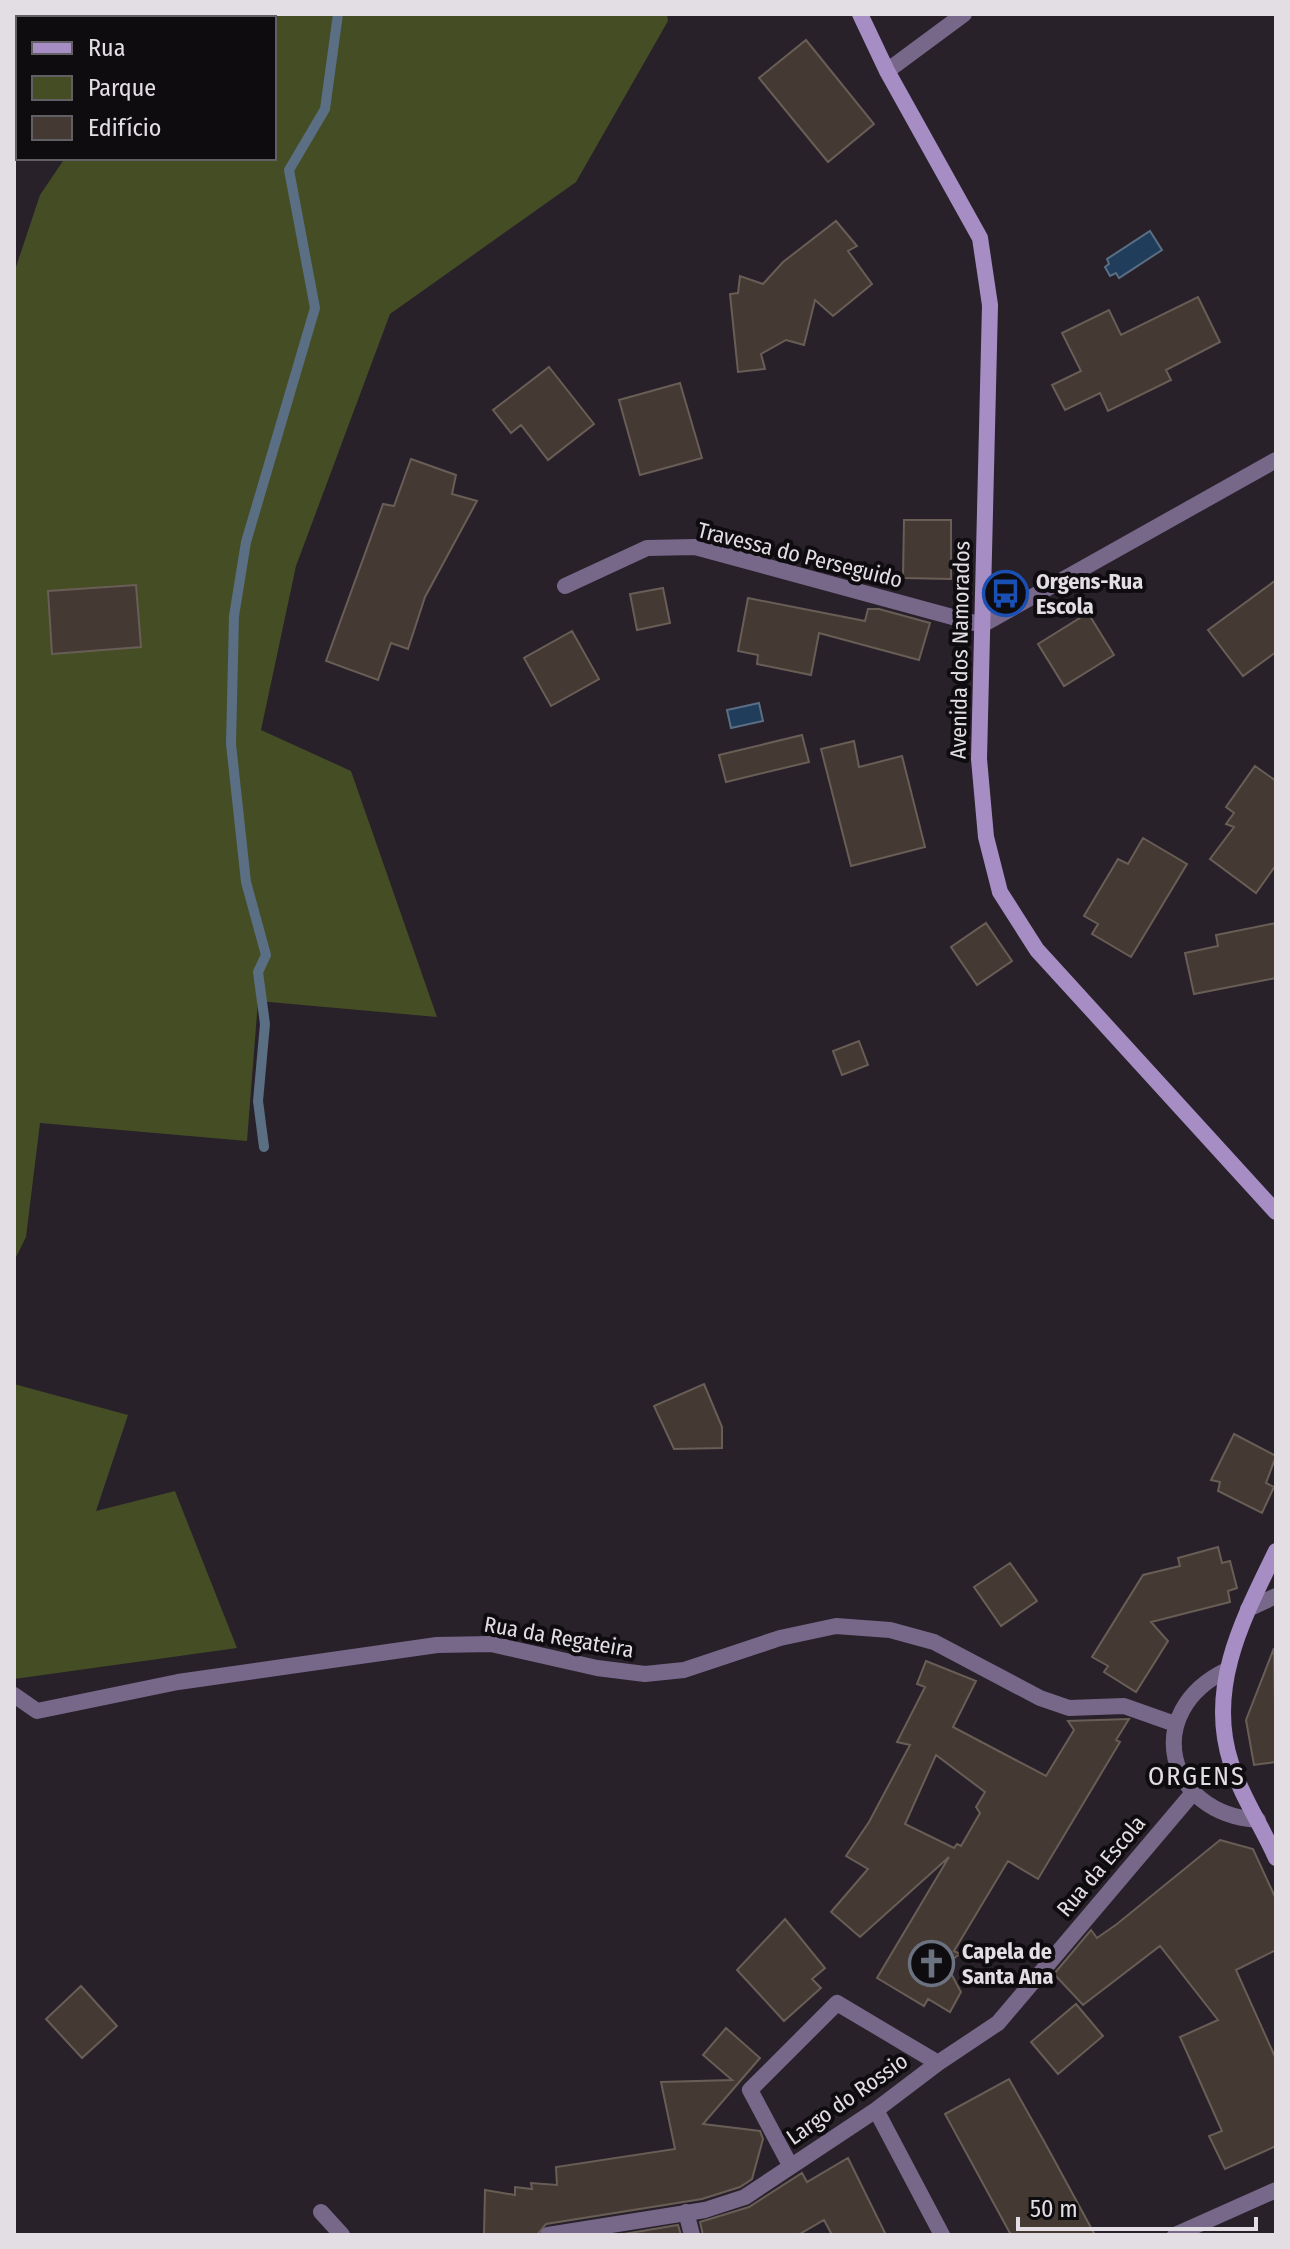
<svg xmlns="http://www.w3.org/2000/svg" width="1290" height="2249" font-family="'Fira Sans Condensed',sans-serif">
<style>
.green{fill:#454d25}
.water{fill:#203e5b;stroke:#5a6e84;stroke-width:2}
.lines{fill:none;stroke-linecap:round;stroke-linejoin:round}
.stream{stroke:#5a6e84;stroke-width:10}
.building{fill:#453a33;stroke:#695e56;stroke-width:2;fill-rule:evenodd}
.street{stroke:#77688a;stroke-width:16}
.secondary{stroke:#a68ec5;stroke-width:16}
.labels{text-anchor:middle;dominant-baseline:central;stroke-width:8;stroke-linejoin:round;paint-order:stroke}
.street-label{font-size:22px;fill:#e2dee4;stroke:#0f0c10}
.poi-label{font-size:22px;font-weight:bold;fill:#e2dee4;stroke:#0f0c10;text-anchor:start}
.quarter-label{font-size:26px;letter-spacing:2px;fill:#e2dee4;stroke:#0f0c10}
</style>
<rect width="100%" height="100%" fill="#28212a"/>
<path class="green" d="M170 14H667L668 21 576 182 390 314 296 566 261 730 351 771 437 1017 258 1001 247 1141 40 1123 26 1237 14 1261V273L40 195 65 158H274V18H166Z
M14 1384 128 1415 96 1511 175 1491 237 1648 14 1679Z"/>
<path class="water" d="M1150 231 1162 250 1119 278 1116 273 1110 276 1105 267 1109 264 1107 259Z
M759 703 763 721 731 728 727 710Z"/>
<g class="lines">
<path class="stream" d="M264 1147 258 1101 265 1024 258 972 266 955 246 882 231 744 234 616 246 542 315 308 289 170 325 109 338 14"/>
</g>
<path class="building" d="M806 40 874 124 828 162 759 78Z
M836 221 857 246 848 251 872 284 833 316 815 300 804 345 786 340 761 354 765 369 738 372 730 294 738 293 740 276 763 284 783 262Z
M1198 297 1220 342 1166 370 1171 380 1108 411 1100 393 1065 410 1052 385 1081 371 1062 333 1109 310 1121 335Z
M549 367 594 424 548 460 521 425 511 433 493 410Z
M680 383 702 458 640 475 619 400Z
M411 459 456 475 452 494 477 501 425 597 408 649 391 643 378 680 326 661 383 504 394 506Z
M904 520H951V579L903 578Z
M1276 580V652L1243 676 1208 630Z
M136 585 141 647 52 654 48 591Z
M663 588 670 623 637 630 630 594Z
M748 598 865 621 868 609H879L930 623 919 660 819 633 811 675 757 664 758 655 738 651Z
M1088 613 1114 655 1064 686 1038 644Z
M572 631 599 679 551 706 524 658Z
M802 735 809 762 726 782 719 755Z
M854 741 859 767 902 756 925 847 851 866 821 749Z
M1255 766 1276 781V865L1256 893 1210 859 1234 827 1226 824 1234 813 1226 807Z
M1143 838 1187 864 1131 957 1092 934 1098 924 1084 916 1118 859 1128 864Z
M986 923 1012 961 977 985 951 947Z
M1276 923V978L1194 994 1185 953 1218 946 1216 935Z
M859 1041 868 1065 842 1075 833 1051Z
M704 1384 722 1427V1448L674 1449 654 1406Z
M1234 1434 1276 1456 1266 1483 1274 1487 1262 1513 1218 1491 1220 1482 1211 1480Z
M1218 1547 1222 1563 1230 1561 1237 1588 1228 1591 1230 1602 1151 1622 1168 1641 1136 1692 1104 1672 1108 1666 1092 1657 1143 1575 1180 1566 1178 1558Z
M1010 1563 1037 1601 1001 1626 974 1587Z
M1274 1648 1276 1762 1254 1765 1246 1720Z
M926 1661 976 1681 953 1727 1046 1776 1074 1730 1068 1721 1129 1719 1116 1740 1120 1742 1038 1879 1008 1861 954 1951 960 1954 946 1964 961 1992 950 2012 928 1999 924 2006 877 1978 949 1857 860 1937 831 1912 868 1869 846 1856 869 1822 910 1745 897 1742 925 1687 917 1684ZM936 1755 985 1792 976 1807 980 1813 961 1846 957 1844 954 1848 905 1824Z
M1220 1840 1253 1849 1276 1899V1950L1236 1970 1276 2059V2146L1225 2169 1209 2136 1222 2131 1180 2037 1218 2020 1160 1946 1083 2005 1054 1974 1091 1930 1097 1938 1117 1924Z
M785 1919 825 1968 812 1979 821 1988 784 2021 737 1970Z
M81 1986 117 2026 82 2058 46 2019Z
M1076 2004 1103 2036 1058 2074 1031 2042Z
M726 2028 760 2058 703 2124 760 2131 763 2139 752 2179 740 2187 702 2199 546 2224 537 2235H484L485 2190 515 2195V2187L532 2189 531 2183 557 2185 556 2167 675 2149 661 2082 732 2080 703 2055Z
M1009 2079 1045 2143 1095 2235H1011L945 2114Z
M848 2158 886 2235H832L824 2220 798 2235H703L700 2222 749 2207 802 2173 807 2182Z
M678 2225 681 2235H618Z"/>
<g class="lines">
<path class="street" d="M86 18 90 14
M887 71 964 14
M14 85 18 82
M14 123 18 113
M565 586 647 548 695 547 982 625 1276 460
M1248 1609 1276 1596
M1227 1670C1141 1711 1165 1814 1258 1820
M14 1695 37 1711 178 1682 437 1645 491 1644 597 1668 645 1674 684 1670 780 1638 836 1626 890 1630 934 1642 1040 1698 1069 1708 1124 1706 1175 1724
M938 2063 998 2023 1192 1794
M876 2110 942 2235
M321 2212 342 2235
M686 2212 692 2235
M548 2235 705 2210 745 2197 876 2110 938 2063 837 2003 750 2090 790 2165
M1175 2235 1276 2190"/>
<path class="secondary" d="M860 14 887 71 980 238 990 305 979 759 986 837 1000 892 1037 950 1276 1212
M1276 1551C1244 1617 1206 1687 1231 1763 1241 1796 1262 1826 1276 1858"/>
</g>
<defs>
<symbol id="bus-ring" viewBox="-11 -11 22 22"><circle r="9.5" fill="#0f0c10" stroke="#1a4fb4" stroke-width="1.5"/><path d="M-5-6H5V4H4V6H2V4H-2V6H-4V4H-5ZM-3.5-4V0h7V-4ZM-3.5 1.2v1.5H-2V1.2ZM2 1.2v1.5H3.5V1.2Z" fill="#1a4fb4"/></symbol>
<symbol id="church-ring" viewBox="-11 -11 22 22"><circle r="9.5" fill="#0f0c10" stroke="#6b7280" stroke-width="1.5"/><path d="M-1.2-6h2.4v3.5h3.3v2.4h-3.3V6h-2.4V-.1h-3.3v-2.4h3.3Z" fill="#6b7280"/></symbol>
</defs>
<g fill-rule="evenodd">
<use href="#bus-ring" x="980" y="568" width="51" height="51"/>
<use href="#church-ring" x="906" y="1938" width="51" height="51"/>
</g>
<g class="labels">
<g class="street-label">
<text transform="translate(800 555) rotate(14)">Travessa do Perseguido</text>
<text transform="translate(960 650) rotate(-89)">Avenida dos Namorados</text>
<text transform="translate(559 1637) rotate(10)">Rua da Regateira</text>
<text transform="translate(1101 1866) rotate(-50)">Rua da Escola</text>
<text transform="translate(847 2099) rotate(-35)">Largo do Rossio</text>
</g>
<g class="poi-label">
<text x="1036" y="581">Orgens-Rua<tspan x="1036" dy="25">Escola</tspan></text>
<text x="962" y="1951">Capela de<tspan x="962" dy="25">Santa Ana</tspan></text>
</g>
<g class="quarter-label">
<text x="1197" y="1776">ORGENS</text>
</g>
</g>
<rect width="1290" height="2249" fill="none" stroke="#e2dee4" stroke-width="32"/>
<rect x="16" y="16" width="260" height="144" fill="#0f0c10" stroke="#636065" stroke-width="2"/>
<rect x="32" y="42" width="40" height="12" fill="#a68ec5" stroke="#636065" stroke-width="2"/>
<text x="88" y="56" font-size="24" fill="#e2dee4">Rua</text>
<rect x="32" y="76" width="40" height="24" fill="#454d25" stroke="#636065" stroke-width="2"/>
<text x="88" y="96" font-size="24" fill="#e2dee4">Parque</text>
<rect x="32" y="116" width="40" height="24" fill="#453a33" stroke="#636065" stroke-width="2"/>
<text x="88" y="136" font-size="24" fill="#e2dee4">Edifício</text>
<path d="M1018 2217v12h238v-12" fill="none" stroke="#e2dee4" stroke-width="4"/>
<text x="1030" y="2217" font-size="24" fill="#e2dee4" stroke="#0f0c10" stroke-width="6" paint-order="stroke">50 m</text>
</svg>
